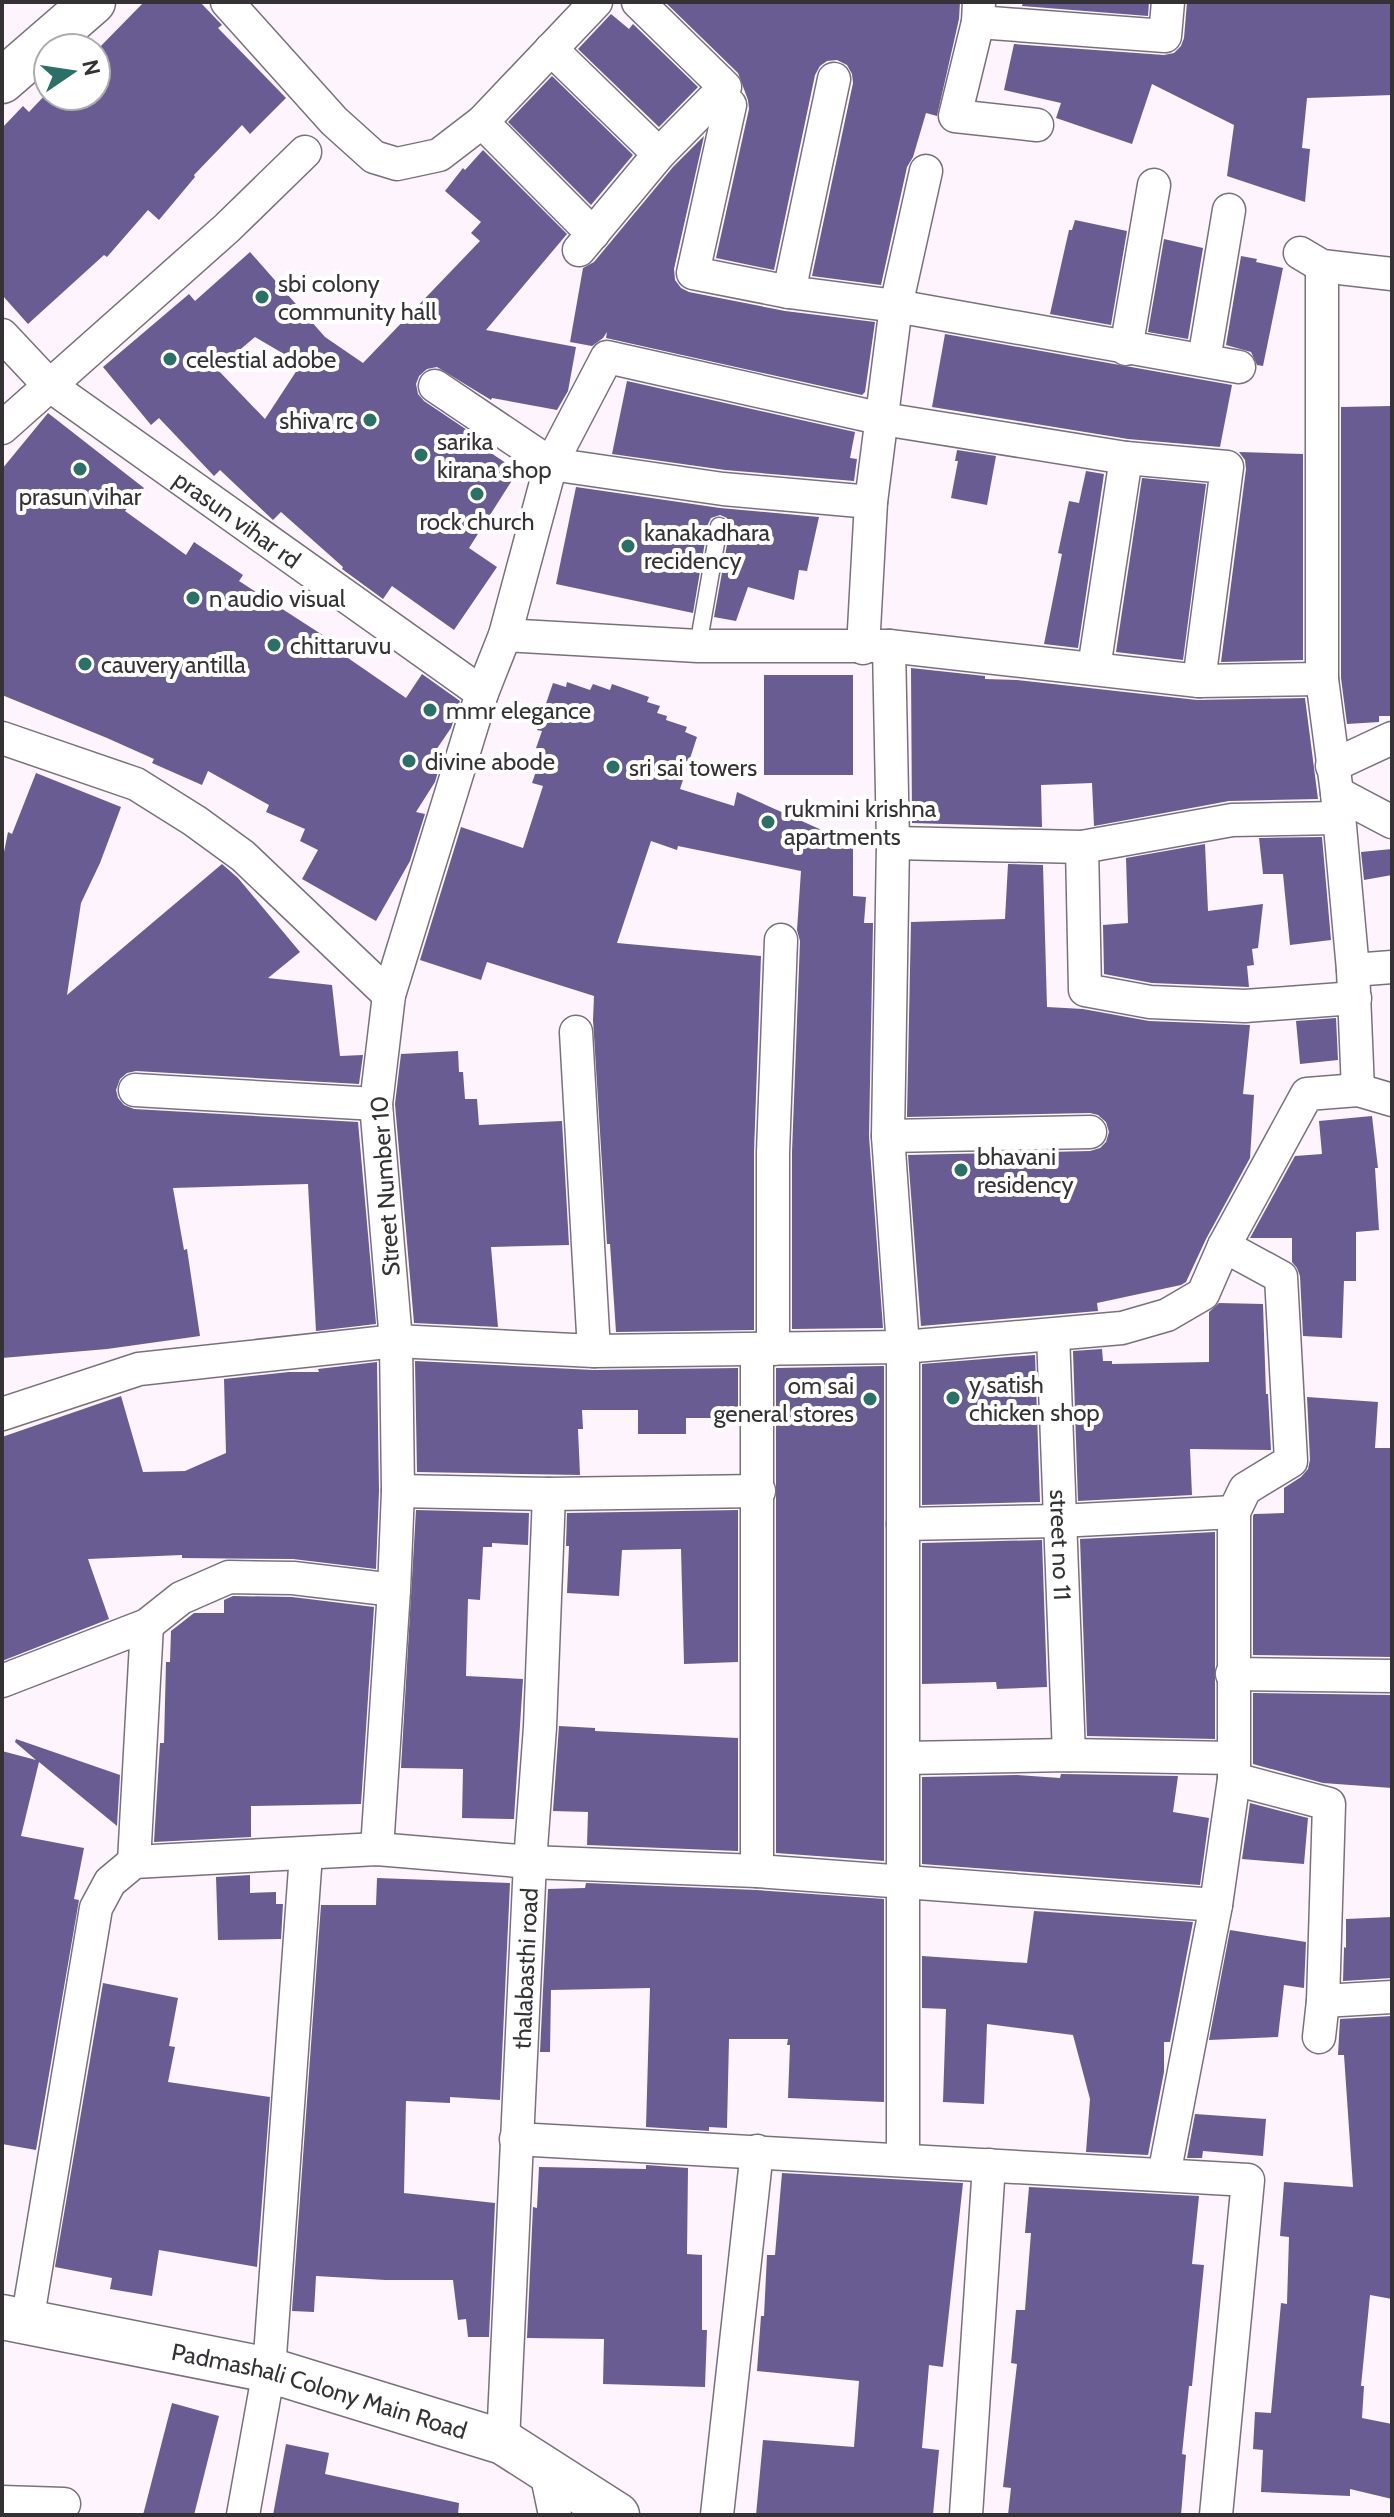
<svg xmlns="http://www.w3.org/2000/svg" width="1394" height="2517" font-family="Cabin,sans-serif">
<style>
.building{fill:#695c92;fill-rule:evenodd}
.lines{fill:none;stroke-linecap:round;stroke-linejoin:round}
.lane-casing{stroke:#79717a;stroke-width:19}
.street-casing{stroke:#79717a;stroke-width:35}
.secondary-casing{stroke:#79717a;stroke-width:47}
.lane{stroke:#fff;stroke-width:16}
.street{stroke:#fff;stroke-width:32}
.secondary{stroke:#fff;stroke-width:44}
.poi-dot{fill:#297066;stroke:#fff;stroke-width:3}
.labels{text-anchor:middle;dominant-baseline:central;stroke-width:8;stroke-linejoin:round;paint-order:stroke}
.poi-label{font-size:24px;fill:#353235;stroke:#fff;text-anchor:start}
.street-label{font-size:24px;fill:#353235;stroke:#fff}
</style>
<rect width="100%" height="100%" fill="#fdf4fe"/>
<path class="building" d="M144 2H200L222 25 218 28 286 98 250 134 242 125 194 175 195 177 159 220 148 210 107 257 104 255 28 324 2 295V128L23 106 29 112 48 92V96H96V51Z
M665 2H960L959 19 937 116 926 113 913 157 907 167 881 285 812 276 853 83 852 74 847 65 837 60 827 61 820 66 815 75 774 270 716 258 749 109 748 100 738 73Z
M1023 2H1149L1148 16 1022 6Z
M1187 2H1392V95L1307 98 1302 148 1310 149 1305 202 1227 176 1234 125 1152 84 1132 144 1056 118 1061 103 1004 90 1014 44 1164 55 1174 53 1181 46 1184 38Z
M611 14 629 29 633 24 698 87 659 127 578 49Z
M552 76 633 155 591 205 508 122Z
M704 136 674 269 675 280 681 288 689 292 785 311 875 322 865 392 862 395 606 338 607 332 603 338 592 346 570 342 583 268 594 262 673 167Z
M483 150 567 234 486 330 576 347 568 391 557 410 492 398 491 400 437 367 427 369 419 376 416 384 418 394 424 401 470 432 467 437 518 471 469 548 497 567 454 630 392 586 383 599 342 569 343 567 281 512 273 520 220 470 214 476 159 418 151 425 103 367 189 294 195 301 250 252 325 337 363 363 480 241 471 233 481 222 445 191 463 168 465 170ZM255 337 301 364 265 419 217 369Z
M1075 220 1127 231 1111 325 1050 314 1069 230H1072Z
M1164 239 1203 248 1188 339 1148 332Z
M1241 256 1257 259 1256 262 1283 268 1263 366 1257 365 1251 352 1226 345Z
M945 334 1232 385 1220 447 1128 439 932 407Z
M627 381 855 432 850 458 857 459 854 481 725 470 612 454Z
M1392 406V716H1379V722L1347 724 1341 678V407Z
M48 413 144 488 125 511 186 555 194 542 243 575 239 581 335 643 332 647 406 698 422 674 460 701 451 728 436 750 443 755 435 782 416 812 425 814 410 861 376 921 302 879 318 850 300 841 305 829 266 812 269 805 208 771 202 785 152 763 154 759 107 738 2 695V469Z
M957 450 996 456 987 505 951 498 958 461H955Z
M1239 452 1303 454V660L1221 662 1246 469 1245 460Z
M1086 471 1104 474 1078 648 1044 644 1062 554 1058 553 1069 501 1079 503Z
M1142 478 1206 484 1183 660 1116 652Z
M576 487 720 508 819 517 807 571 799 570 794 600 748 587 736 621 714 617 730 528 727 518 720 515 711 518 708 524 693 613 556 584Z
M911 668 985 676V679L1017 680 1197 700 1305 698 1318 799 1229 801 1094 826 1092 783 1041 785 1042 827 912 823Z
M764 675H853V775H764Z
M567 682 590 690 593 684 610 690 612 684 649 697 647 702 660 706 657 713 667 716 666 720 687 727 685 732 697 737 680 789 734 806 737 792 853 844V896L866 897 864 923H873L869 1136 883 1328 792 1329V1152L800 941 797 930 801 871 678 846 677 850 651 841 617 943 761 956 754 1152V1330L616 1332 610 1244H607L593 1020 594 996 487 962 481 980 420 960 461 827 523 848 543 786 532 783 543 751 536 748 542 731 537 730 553 683 566 687Z
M36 773 121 807 100 863 81 903 67 995 222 864 238 878 300 952 268 978 332 985 340 1056 363 1055 359 1084 136 1071 127 1073 120 1079 116 1090 118 1098 124 1105 134 1109 358 1122 376 1324 316 1331 308 1184 173 1188 184 1250 187 1249 200 1336 107 1349 2 1358V862L8 832 12 834Z
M1322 837 1331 940 1290 945 1283 874H1263L1259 838Z
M1205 844 1208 911 1263 904 1258 948 1252 949 1254 965 1247 966 1249 987 1152 983 1104 974 1103 925 1128 923 1126 858Z
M1392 849V875L1364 880 1361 852Z
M1008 864 1043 865 1047 1007 1083 1009 1149 1021 1250 1025 1243 1094 1254 1095 1250 1158 1206 1239 1186 1282 1181 1285 1097 1303 1098 1311 921 1326 908 1155 1090 1151 1100 1148 1106 1142 1109 1132 1106 1122 1098 1115 1090 1113 907 1117 911 922 1005 919Z
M1336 1018 1338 1060 1300 1064 1296 1021Z
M458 1051 459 1072H463L465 1099H477L479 1125 562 1121 569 1245 491 1247 498 1327 414 1323 395 1104 401 1054Z
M1372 1116 1378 1168H1375L1379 1230 1356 1232V1281H1344L1342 1338 1303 1336 1300 1276 1297 1268 1292 1262V1238H1250L1295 1156 1322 1154 1319 1121Z
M1219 1303 1263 1304 1266 1394H1268L1271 1450 1190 1449 1192 1495 1078 1501 1073 1351 1102 1349 1103 1361H1112V1364L1209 1362V1312Z
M1035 1355 1040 1502 922 1505V1364Z
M415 1361 593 1370 738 1368V1418H686V1434H638V1410H582L583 1429H578L580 1475 417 1472Z
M377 1362 379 1491 376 1569 293 1559 182 1558V1555L88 1559 109 1619 2 1661V1437L121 1396 143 1472 185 1471 226 1453 224 1379 289 1372H319L318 1369Z
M884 1366V1861L776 1853V1368Z
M1307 1397 1378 1402 1375 1448H1392V1657L1253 1655V1516L1254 1514 1284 1513V1488L1301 1477 1308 1469 1310 1460Z
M416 1510 529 1513 528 1545 492 1543V1547H483L480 1600 468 1599 466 1676 523 1679 514 1819 462 1818 463 1769 401 1768Z
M738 1510V1662L684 1664 681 1549 622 1550 619 1596 567 1593 569 1546H566L567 1513Z
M1215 1532V1739L1087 1736 1080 1539Z
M1042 1540 1047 1687 997 1689 996 1682 922 1684V1543Z
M233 1596 292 1597 374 1607 361 1804 251 1806V1837L154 1842 160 1743H164L166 1662H170L171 1631 194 1613H224V1600Z
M1253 1693 1392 1695V1788L1323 1783 1253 1764Z
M559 1726 595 1728V1731L738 1738V1851L587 1845 588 1812 553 1811Z
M16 1739 120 1775 117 1826 39 1762 21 1836 84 1848 74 1899 79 1900 36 2150 2 2144V1751L36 1760 15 1742Z
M1061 1774 1178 1776 1173 1812 1209 1818 1200 1885 922 1864V1777L1017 1775 1060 1778Z
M1250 1803 1308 1818 1304 1864 1242 1859Z
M250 1875V1893L276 1892V1904H283L281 1939 218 1940 216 1877Z
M377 1878 510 1883 500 2100 450 2097V2103L406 2101 404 2193 495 2203 489 2337H468L466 2319 458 2320 453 2280H385L316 2276 314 2312 292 2311 321 1905H376Z
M586 1883 756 1890 884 1899V2102L788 2098 790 2045H787L788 2039H729L727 2128 709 2127V2131L646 2127 650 1988 551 1990 550 2052H540L548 1889 585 1888Z
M1034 1911 1193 1922 1170 2042H1164V2072L1148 2155 1086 2152 1090 2099 1073 2035 987 2024 984 2104 943 2102 946 2009 922 2008V1956L1027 1963Z
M1392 1917V1978L1343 1981 1344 1947 1346 1948V1919Z
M1230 1930 1306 1942 1304 1988 1284 1985 1278 2037 1209 2040Z
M103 1983 178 1998 169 2046 175 2047 168 2082 270 2097 257 2267 159 2250 152 2296 110 2289 112 2278 55 2267Z
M1392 2016V2299L1370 2295 1361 2386H1364L1362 2418 1392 2424V2499L1350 2489V2496L1261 2492 1263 2450 1253 2449 1255 2412 1271 2413 1281 2303 1287 2304 1289 2237 1280 2236 1284 2182 1353 2187 1344 2055H1338L1340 2019Z
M1195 2114 1266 2119 1263 2156 1203 2151 1202 2158H1187Z
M646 2165 688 2168 687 2254 702 2255V2330H707L705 2387 603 2384 604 2339 527 2338 533 2207 537 2208 539 2167 646 2169Z
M782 2173 963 2183 943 2367 929 2365 922 2448 939 2450 933 2515H756L763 2440 854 2447 859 2381 757 2371 761 2316H764L767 2255H775Z
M1029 2187 1199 2196 1192 2264 1204 2265 1192 2386H1189L1182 2454 1186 2455 1181 2515H1008L1011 2488 1003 2487 1017 2364 1011 2363 1016 2310H1025L1031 2233H1025Z
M172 2403 219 2416 194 2515H143Z
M286 2444 329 2453 325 2474 459 2503 458 2515H273Z"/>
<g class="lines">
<defs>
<path id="lane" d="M698 646 719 526"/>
<g id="street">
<path d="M227 2 334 121 374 157 397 164 439 155 482 122 596 2"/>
<path d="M979 2 978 22 955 116 1037 125"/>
<path d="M978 22 1165 36 1168 2"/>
<path d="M551 49 659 154"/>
<path d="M730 105 693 273 789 292 896 306 1239 367"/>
<path d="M482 122 593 234"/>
<path d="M579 250 659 154 725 87 638 2"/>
<path d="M1300 253 1322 266 1392 274"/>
<path d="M1322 266V679L1337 793 1353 970 1358 1090"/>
<path d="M789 292 834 79"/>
<path id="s1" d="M2 335 49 385 482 693"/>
<path d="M1126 349 1154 185"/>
<path d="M1204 360 1229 210"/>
<path d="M435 386 551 464 723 489 871 502"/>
<path d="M2 428 227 228 305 152"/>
<path d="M505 635 698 646H889L1199 681 1322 679"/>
<path d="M889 646 893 843 888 1136 903 1347V2160"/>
<path d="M863 648 871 502 896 306 926 171"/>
<path d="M1094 668 1126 458"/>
<path d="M2 738 136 784 195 821 243 856 389 995"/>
<path d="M1332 766 1392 738"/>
<path d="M1337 793 1392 822"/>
<path d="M893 843 1082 847 1232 820 1339 818"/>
<path d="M1082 847 1085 990 1150 1002 1245 1006 1355 998"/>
<path d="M1353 970 1392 967"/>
<path d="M576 1032 594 1351"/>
<path d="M135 1090 376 1104"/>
<path d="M888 1136 1090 1132"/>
<path id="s2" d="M1053 1335 1069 1755"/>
<path d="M757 1349V1871"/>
<path d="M773 1349V1152L781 940"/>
<path d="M2 1414 139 1369 396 1341 594 1351 903 1347 1122 1328 1167 1315 1203 1294 1224 1246 1307 1094 1358 1090 1392 1100"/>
<path d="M398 1491 549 1494 759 1491"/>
<path d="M903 1524 1059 1521 1234 1512"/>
<path d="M1232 1674 1392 1676"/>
<path d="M2 1681 147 1625 181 1598 229 1577 293 1578 394 1590"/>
<path d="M904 1758 1069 1755 1233 1758"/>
<path d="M1234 1779 1329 1804 1323 2001 1319 2037"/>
<path d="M377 1849 394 1590 398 1491 396 1341 376 1104 389 995 482 693 505 635 551 464 607 357 883 419 1126 458 1227 467 1199 681"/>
<path d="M134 1862 147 1625"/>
<path d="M1323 2001 1392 1997"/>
<path d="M516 2139 1248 2180 1216 2515"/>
<path d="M1164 2175 1216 1905 1234 1779V1512L1245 1489 1291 1461 1281 1277 1224 1246"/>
<path d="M27 2322 96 1908 110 1882 134 1862 377 1849 530 1862 757 1871 1216 1905"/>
<path id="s3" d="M503 2442 530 1862 540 1727 549 1494"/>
<path d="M546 2472 555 2515"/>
<path d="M2 2502 64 2504"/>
<path d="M243 2515 269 2370 306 1854"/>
<path d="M717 2515 757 2151"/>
<path d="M966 2515 989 2165"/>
</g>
<g id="secondary">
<path d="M2 81 93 2"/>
<path id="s4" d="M2 2317 269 2370 503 2442 617 2515"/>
</g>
</defs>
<use href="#lane" class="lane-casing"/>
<use href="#street" class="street-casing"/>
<use href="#secondary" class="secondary-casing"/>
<use href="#lane" class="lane"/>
<use href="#street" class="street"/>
<use href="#secondary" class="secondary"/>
</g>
<g class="poi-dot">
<circle cx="262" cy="297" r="8"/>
<circle cx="170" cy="359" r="8"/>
<circle cx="370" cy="420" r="8"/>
<circle cx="421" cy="455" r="8"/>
<circle cx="80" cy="469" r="8"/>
<circle cx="477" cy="494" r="8"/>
<circle cx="628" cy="546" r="8"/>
<circle cx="193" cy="598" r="8"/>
<circle cx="274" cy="645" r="8"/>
<circle cx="85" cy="664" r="8"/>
<circle cx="430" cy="710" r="8"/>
<circle cx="409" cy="761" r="8"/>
<circle cx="613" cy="767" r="8"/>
<circle cx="768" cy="822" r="8"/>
<circle cx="961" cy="1170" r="8"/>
<circle cx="953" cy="1398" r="8"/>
<circle cx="870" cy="1399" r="8"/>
</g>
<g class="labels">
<g class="poi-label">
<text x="278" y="283">sbi colony<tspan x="278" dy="28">community hall</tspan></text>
<text x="186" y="359">celestial adobe</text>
<text x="354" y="420" text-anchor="end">shiva rc</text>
<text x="437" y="441">sarika<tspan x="437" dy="28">kirana shop</tspan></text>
<text x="80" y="496" text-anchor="middle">prasun vihar</text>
<text x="477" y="521" text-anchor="middle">rock church</text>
<text x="644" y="532">kanakadhara<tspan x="644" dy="28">recidency</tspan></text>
<text x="209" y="598">n audio visual</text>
<text x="290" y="645">chittaruvu</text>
<text x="101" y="664">cauvery antilla</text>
<text x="446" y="710">mmr elegance</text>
<text x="425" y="761">divine abode</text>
<text x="629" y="767">sri sai towers</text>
<text x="784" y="808">rukmini krishna<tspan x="784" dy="28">apartments</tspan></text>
<text x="977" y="1156">bhavani<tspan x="977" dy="28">residency</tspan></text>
<text x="969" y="1384">y satish<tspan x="969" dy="28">chicken shop</tspan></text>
<text x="854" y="1385" text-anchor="end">om sai<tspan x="854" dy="28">general stores</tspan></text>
</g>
<g class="street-label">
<text stroke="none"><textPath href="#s1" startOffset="300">prasun vihar rd</textPath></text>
<text transform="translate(385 1186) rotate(-94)">Street Number 10</text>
<text stroke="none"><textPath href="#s2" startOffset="210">street no 11</textPath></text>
<text stroke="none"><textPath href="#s3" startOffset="474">thalabasthi road</textPath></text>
<text stroke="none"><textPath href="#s4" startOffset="326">Padmashali Colony Main Road</textPath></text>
</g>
</g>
<rect width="1394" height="2517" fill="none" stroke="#353235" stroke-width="8"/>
<g transform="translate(72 72) rotate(77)"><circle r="38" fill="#ffffff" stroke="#aeadae" stroke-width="2"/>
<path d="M0-6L14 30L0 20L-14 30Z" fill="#297066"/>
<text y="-12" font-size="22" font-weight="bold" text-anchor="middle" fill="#353235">N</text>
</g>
</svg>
